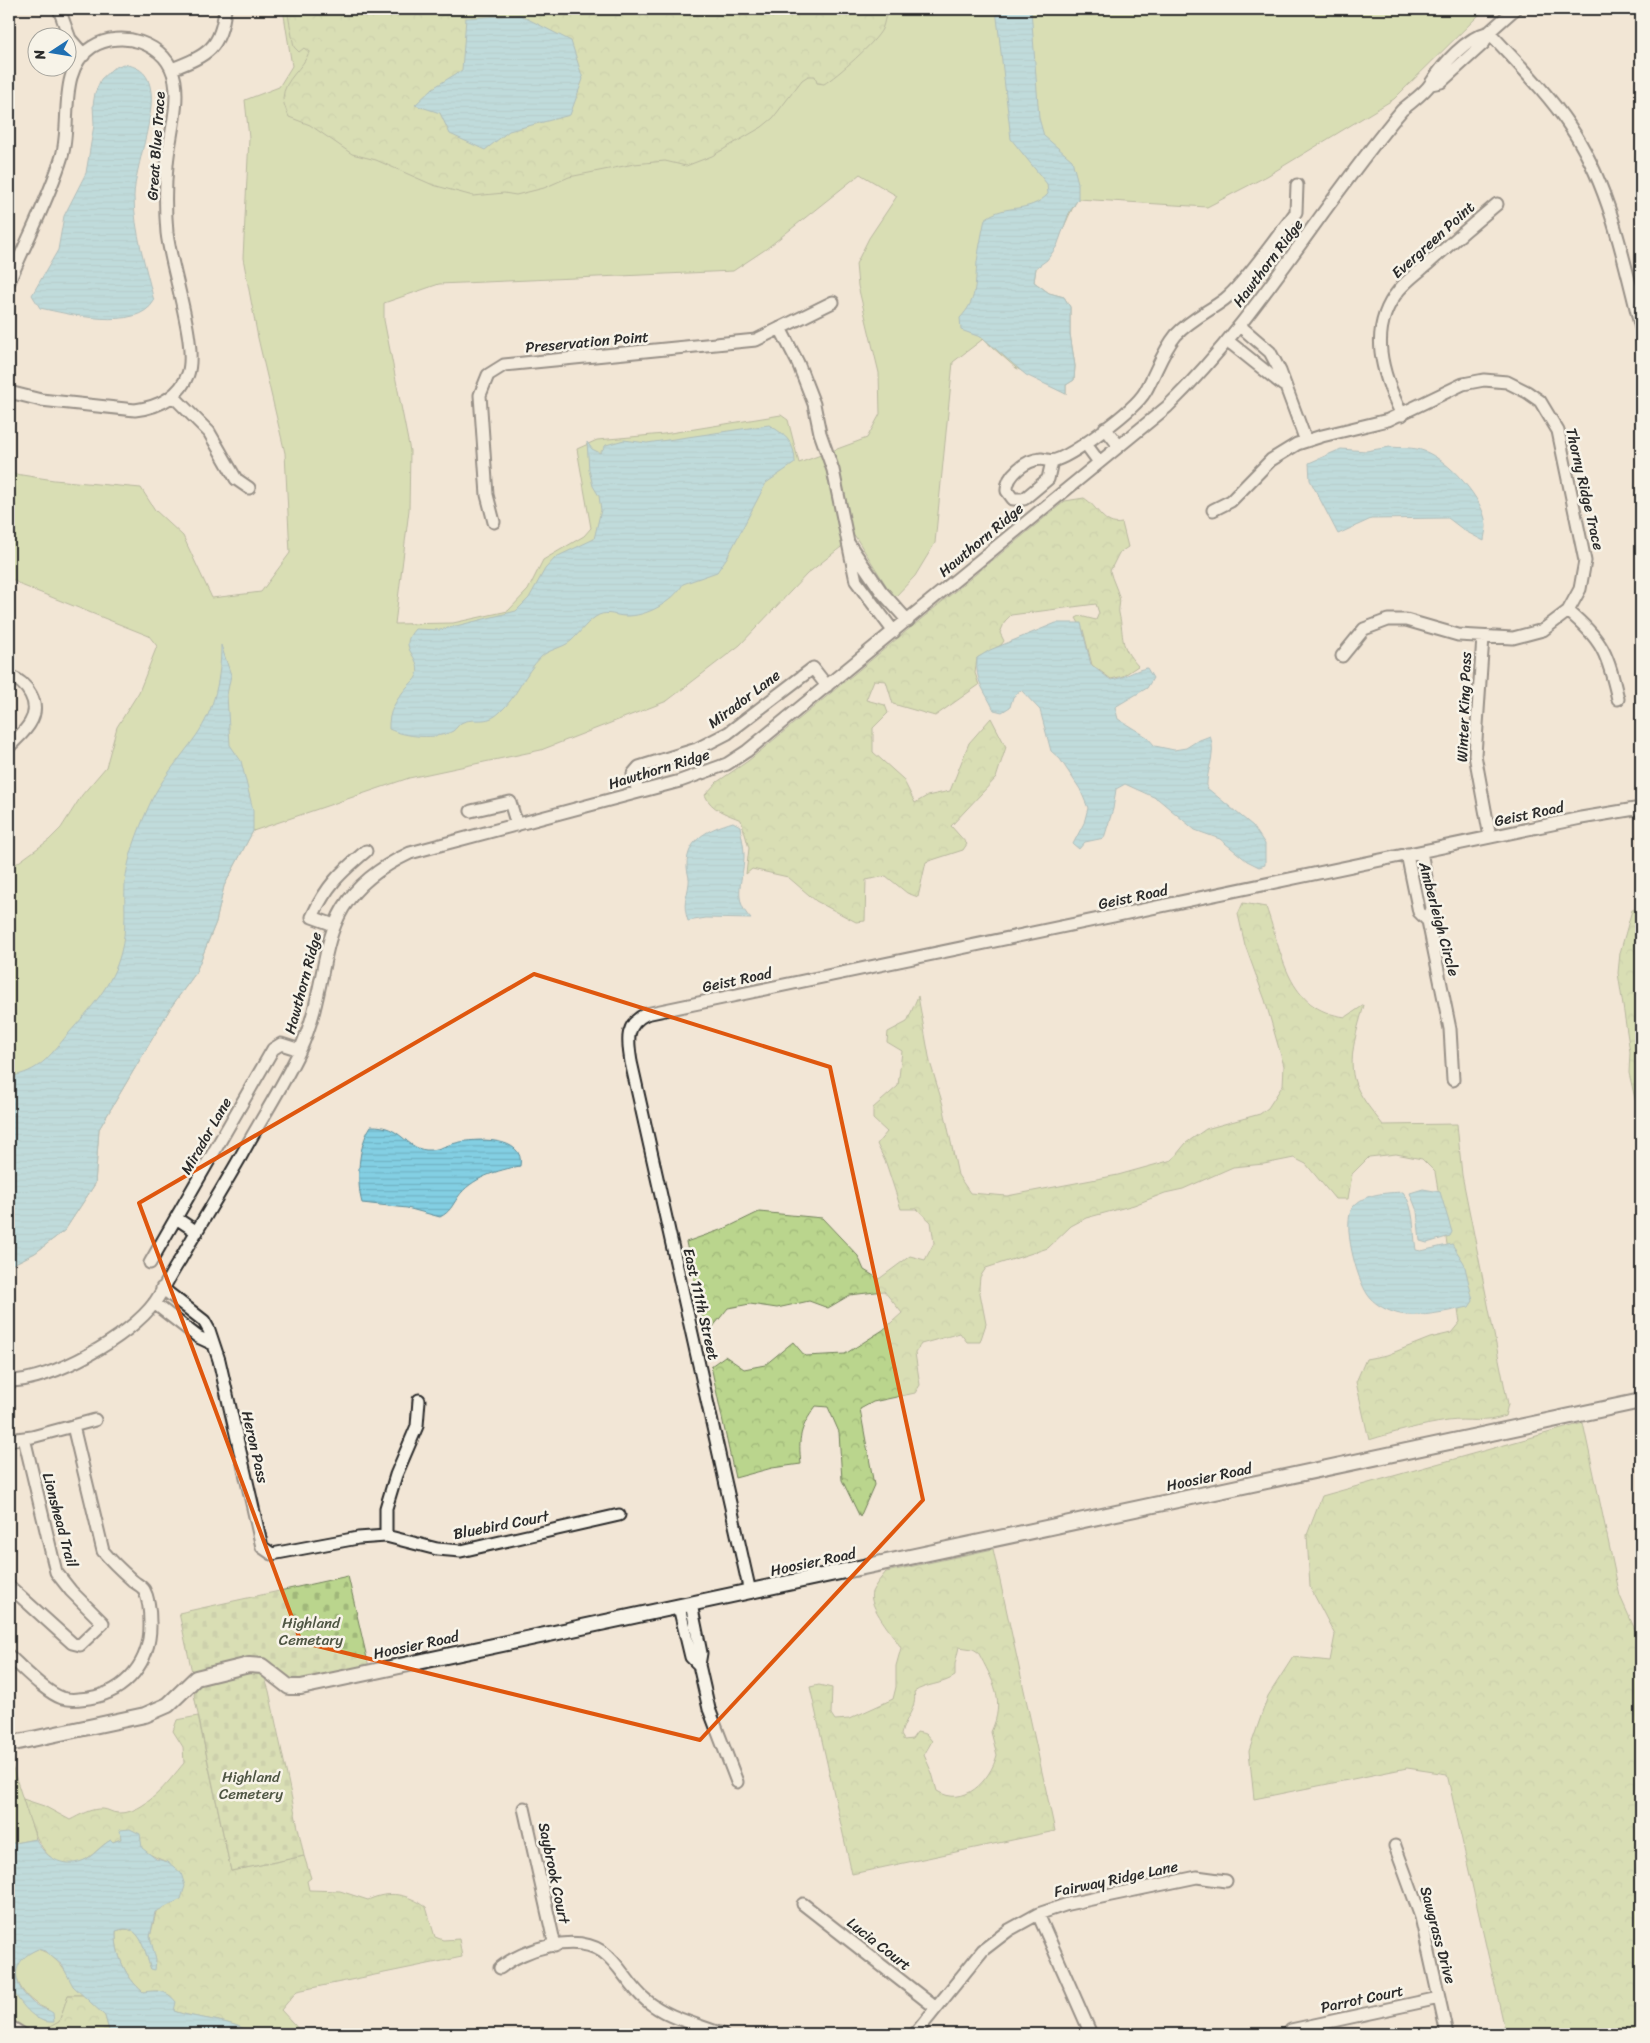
<svg xmlns="http://www.w3.org/2000/svg" width="1650" height="2043" font-family="Sriracha,sans-serif">
<style>
.grass{fill:#bad58d;stroke:#72805c;fill-rule:evenodd}
.forest{fill:url(#forest-crowns);stroke:#72805c;fill-rule:evenodd}
.cemetery{fill:url(#cemetery-stones);stroke:#72805c}
.water{fill:url(#water-rules);stroke:#608d99}
.lines{fill:none;stroke-linecap:round;stroke-linejoin:round}
.minor-casing{stroke:#2b2b2b;stroke-width:15}
.tertiary-casing{stroke:#2b2b2b;stroke-width:18}
.minor{stroke:#f7f3e8;stroke-width:11}
.tertiary{stroke:#f7f3e8;stroke-width:14}
.marked{fill:none;stroke:#df570e;stroke-width:4;stroke-linejoin:round}
.labels{text-anchor:middle;dominant-baseline:central;stroke-width:5;stroke-linejoin:round;paint-order:stroke}
.street-label{font-size:15px;fill:#2b2b2b;stroke:#f7f3e8}
.park-label{font-size:15px;fill:#4f5644;stroke:#f7f3e8}
</style>
<defs>
<pattern id="forest-crowns" width="20" height="18" patternUnits="userSpaceOnUse" patternTransform="scale(1.25)"><rect width="20" height="18" fill="#bad58d"/><path d="M2 6a3 3 0 1 1 6 0M12 15a3 3 0 1 1 6 0" fill="none" stroke="#a0b77a"/></pattern>
<pattern id="cemetery-stones" width="16" height="16" patternUnits="userSpaceOnUse" patternTransform="scale(1.25)"><rect width="16" height="16" fill="#bad58d"/><path d="M2 7V4a2 2 0 0 1 4 0v3zM10 15v-3a2 2 0 0 1 4 0v3z" fill="#a0b77a"/></pattern>
<pattern id="water-rules" width="6" height="5" patternUnits="userSpaceOnUse" patternTransform="scale(1.25)"><rect width="6" height="5" fill="#83cfe3"/><path d="M0 2.5h6" fill="none" stroke="#71b2c3"/></pattern>
</defs>
<rect width="100%" height="100%" fill="#f2e6d6"/>
<filter id="ink" filterUnits="userSpaceOnUse"><feTurbulence type="fractalNoise" baseFrequency=".02" numOctaves="2"/><feDisplacementMap in="SourceGraphic" scale="10" xChannelSelector="R" yChannelSelector="G"/><feConvolveMatrix kernelMatrix="1 2 1 2 8 2 1 2 1" color-interpolation-filters="sRGB"/></filter>
<g filter="url(#ink)">
<path class="grass" d="M283 9H1485L1394 99 1267 176 1207 207 1078 199C1062 224 1060 249 1036 268L1034 282 1049 293 1064 297 1070 307V334L1075 366 1074 380 1066 385V394L1016 368 983 339 953 362 935 543 915 576 894 598 855 536 807 574 740 645 667 701 541 750 409 778 253 831 224 886 216 922 195 974 171 1007 99 1129 95 1184 65 1230 35 1253 9 1266V869L49 840 61 828 82 795 106 767 117 727 139 692 157 646 149 636 21 585 9 577V473L54 480 141 488 155 510 183 536 212 598 261 592 290 553 285 453 258 338 243 258 249 138 245 100 279 87 292 66ZM860 174 897 196 869 238 856 264 858 286 879 373 880 414 867 438 799 463 788 420 781 415 664 434 597 440 577 449 591 528 584 536 543 560 528 590 508 611 453 623 395 624 409 510 410 451 384 320V303L439 284 733 271 766 249Z
M9 1757 36 1839 9 1844Z
M37 1949C61 1955 68 1981 85 1995H68L59 2022 48 2028 49 2034H9V1986L38 2019 48 2009C30 2005 6 1978 21 1959 25 1954 32 1952 37 1949Z"/>
<path class="forest" d="M287 9H892C883 16 886 20 882 29 876 42 837 76 824 84L817 83 815 76H808L802 80 773 118 762 127 712 156 686 166 665 161 634 164 569 177 544 188 516 195 504 193 473 196 433 185 376 160 352 154 310 125 289 117C287 112 283 103 283 98 284 79 304 68 309 52L304 48 299 52 294 47Z
M1084 498C1098 506 1103 527 1122 523L1128 547 1119 553 1110 571C1112 580 1117 588 1119 597 1121 602 1118 608 1119 613 1125 639 1118 644 1138 666L1123 676 1111 679 1092 665 1083 630 1076 618 1080 616 1096 620 1099 613 1096 604 1011 615 1005 621 1000 633 1004 641 1001 645 977 658 975 673 979 685 935 716 893 704 886 681 874 680 866 700 885 705 888 713 873 728V752L903 779 915 803 927 796 950 791 969 743 991 718 1006 747 996 778 951 826 967 844 963 850 926 862 918 897 907 893 886 876 866 880 865 921 856 922 816 901 788 877 752 869 746 874 749 848 741 820C727 814 711 810 705 795L717 782 748 761 1065 501Z
M1243 903 1266 907C1283 954 1286 1010 1346 1017L1364 1005C1358 1028 1348 1055 1354 1079 1358 1095 1373 1112 1383 1125L1457 1124 1462 1175 1508 1404 1505 1416C1485 1424 1468 1418 1448 1421 1420 1425 1395 1432 1369 1440L1356 1382 1366 1359 1387 1355 1430 1338 1451 1333 1460 1322 1435 1172 1422 1159 1396 1154 1369 1157 1352 1174 1348 1199H1335L1306 1164 1294 1158 1264 1164 1233 1167 1183 1189 1165 1193 1134 1205 1086 1218 1071 1226 1048 1248 986 1268 980 1277 979 1288 986 1324 980 1342H967L960 1333 921 1344 915 1353 920 1385 915 1393 873 1402 860 1409 874 1485 860 1517 842 1480 839 1432 828 1407 816 1406C800 1428 798 1437 801 1464L772 1468 735 1478 711 1366 725 1356 744 1369 765 1365 793 1342 805 1356 845 1354 883 1330 902 1313 884 1291 850 1295 828 1308 809 1301 777 1308 750 1304 728 1308 712 1328 704 1326 686 1242 726 1228 759 1212 822 1218 858 1256 864 1270 879 1279 910 1256 925 1260 934 1243 931 1222 917 1209H901L886 1163 877 1144 887 1132 873 1119V1108L898 1086 902 1051 887 1042 888 1032 907 1022 918 996 930 1062 943 1105 958 1175 970 1193 1007 1196 1118 1175 1172 1160 1186 1143 1206 1129 1260 1114 1268 1108 1283 1085 1284 1066 1265 1000 1245 945 1238 914Z
M1641 909V1124L1629 1073 1630 1052 1618 973 1620 953 1632 910Z
M1583 1423 1620 1596 1641 1643V2034H1506L1447 1774 1407 1768 1254 1799 1249 1751 1268 1696 1293 1657 1330 1661 1335 1635 1310 1587 1307 1535 1322 1496Z
M993 1549 1055 1831 852 1874 810 1687 819 1685 832 1688 831 1714 835 1720 849 1719 893 1699 896 1687V1666L901 1648C894 1635 867 1606 872 1592 875 1585 881 1578 886 1572ZM959 1647 973 1649 978 1652C993 1681 1006 1700 991 1732L997 1755C990 1781 964 1808 937 1791L932 1773 924 1755 932 1741 926 1734 917 1732 912 1739 904 1740 901 1735C904 1719 918 1708 914 1692 925 1684 942 1685 955 1676V1664Z
M198 1716 231 1871 304 1856 311 1878 307 1881 309 1890 340 1891 368 1900C390 1890 407 1894 426 1907L435 1937 443 1940 459 1939 462 1957 297 1991 281 2010 303 2034H251C238 2020 193 2019 174 2011L158 1991 143 1992C125 1977 115 1954 116 1931 143 1921 145 1955 151 1969L150 1937 168 1862C151 1857 137 1846 121 1839L113 1842 111 1840C101 1845 93 1856 83 1861 44 1879 31 1824 23 1799L44 1806 70 1820C80 1815 91 1808 103 1809 108 1809 112 1813 118 1813 145 1814 168 1782 184 1763L183 1747 173 1731 177 1720Z
M68 1995H85L105 2016 110 2034H49L48 2028 59 2022Z"/>
<path class="cemetery" d="M348 1576 369 1667 294 1683C280 1678 274 1660 259 1657L192 1672 179 1613Z
M252 1671 264 1675 269 1691 304 1856 231 1871 194 1695 197 1688 203 1684Z"/>
<path class="water" d="M996 9H1031L1039 118 1044 136 1072 160 1078 183V199L1069 213 1057 246 1047 260 1036 268 1034 282 1049 293 1064 297 1070 307V334L1075 366 1074 380 1066 385V394L1026 375 983 338 961 330 960 318C977 300 975 286 977 262 979 248 982 233 985 219 1007 202 1028 215 1048 194L1047 184 1011 139Z
M520 15 571 41 583 79 570 115 509 131 485 150 450 134 440 113 415 105 433 88 462 70 466 18Z
M123 64C136 66 147 71 150 86 157 113 135 166 134 196 134 231 146 267 154 301 137 332 68 314 40 308L32 295 58 250 64 216 86 173 94 125 93 105 95 93 101 79 112 69Z
M769 425C786 435 795 443 795 463L766 483 728 556 717 572 683 584C673 602 646 617 625 616 617 616 608 611 599 615 588 620 580 633 571 641 563 648 549 649 541 657 524 674 517 697 500 712 486 726 475 716 461 723 458 725 456 729 453 731 436 740 406 737 389 729 388 712 396 700 407 687 411 683 415 680 417 675 422 655 396 650 415 629L440 630 516 611 529 598 545 569 556 557 594 539 601 510 599 496 593 486 589 470 587 442 592 449 600 453 606 445 624 440 647 443Z
M1390 447C1400 448 1414 447 1424 451 1448 460 1485 499 1486 526 1486 531 1484 537 1484 541L1465 531 1448 518 1371 519 1338 534 1310 480 1309 463 1341 449 1366 451Z
M1056 623H1081L1091 665 1111 680C1125 678 1134 670 1147 668L1153 678 1147 688 1115 707 1118 719 1147 737 1155 746 1174 750 1186 748 1197 741 1210 736C1217 756 1206 768 1207 788L1253 826 1265 844V865L1259 867 1247 861 1220 839 1195 830 1158 799 1125 784 1116 789 1113 809 1104 838 1085 842 1079 849 1073 844 1084 823 1088 808 1080 789 1060 759 1051 751 1040 710 1021 690 1013 697 1010 707 1002 712 994 710C984 689 975 682 977 658L990 650Z
M221 645 231 675 227 695 230 745 241 761 253 810V831L224 886 216 922 195 974 171 1007 99 1129 95 1184 65 1230 35 1253 9 1266V1077C40 1071 48 1058 68 1034 90 1009 113 985 121 952 127 930 124 907 125 884 127 859 138 831 148 808 159 781 180 759 196 736 215 709 221 677 221 645Z
M733 822 740 826C741 835 744 845 744 854 745 878 730 897 751 919L706 918 688 921C682 902 687 900 689 883 690 878 687 872 687 867 686 838 710 829 733 822Z
M371 1126C401 1125 405 1148 426 1150 437 1151 446 1145 456 1143 475 1138 526 1136 520 1166 498 1170 471 1178 458 1197 452 1206 450 1212 440 1217L407 1208 362 1203C356 1181 358 1145 371 1126Z
M1423 1189 1440 1192 1452 1232 1450 1236 1427 1243 1420 1241 1417 1211 1410 1193Z
M1403 1192C1415 1207 1413 1232 1416 1250L1421 1251 1452 1244 1464 1263 1473 1301 1469 1307C1448 1311 1413 1320 1393 1312 1384 1309 1373 1303 1368 1295 1357 1280 1341 1223 1353 1207 1364 1193 1387 1193 1403 1192Z
M130 1829 140 1834 142 1848 156 1859 168 1862 181 1873 185 1886 181 1899 155 1912 150 1937 156 1960 155 1970 151 1969C145 1955 142 1920 116 1931 115 1954 125 1977 143 1992 157 1990 167 1990 176 2002L174 2011C194 2019 238 2020 251 2034H110L105 2016 73 1986 62 1965 45 1951 38 1949C11 1960 10 1983 32 2002 38 2008 46 2008 53 2013L54 2022C33 2024 20 2001 9 1986V1844L36 1839C44 1857 62 1868 82 1861 92 1858 101 1845 111 1840L113 1842 121 1839 120 1830Z"/>
<g class="lines">
<defs>
<path id="minor" d="M59 9 70 39 84 55
M1489 32C1516 62 1546 91 1569 125 1610 185 1623 259 1641 328
M172 69C208 55 221 48 225 9
M1431 84 1441 82 1484 43 1489 32 1515 9
M9 282C26 241 49 199 62 156 72 121 57 70 92 47 106 38 125 37 140 42 197 62 170 122 167 165 165 188 165 210 167 233 171 269 198 345 188 374 179 398 158 407 135 410L41 400 9 392
M1240 326 1270 352 1280 371 1306 441
M780 328 798 363 814 404 820 433 833 470 856 581 894 632
M1228 341 1283 385
M173 396 209 432 236 479 249 488
M1402 415C1382 374 1367 329 1399 290 1408 279 1420 271 1430 262 1452 242 1474 223 1497 204
M1105 428 1119 446
M1085 443 1099 462
M1041 459 1052 461 1048 479 1024 499H1013L1007 491C1006 475 1026 460 1041 459Z
M1052 461C1072 457 1135 409 1145 392 1156 373 1162 352 1176 335 1191 319 1208 312 1225 299 1244 284 1272 243 1288 223L1296 212 1297 185
M1213 510 1231 501 1271 460 1297 444 1322 436 1388 420 1463 384 1484 380 1507 382 1527 392 1540 401 1558 431 1585 561 1580 589 1568 611 1543 630 1513 638 1458 635 1406 620H1388L1364 629 1342 656
M494 522 487 495 480 395 488 375 504 365 756 340 833 302
M849 544 881 591 908 621
M1568 611C1603 640 1608 655 1618 699
M1483 637 1475 755 1490 837
M9 676C27 682 42 704 30 723 25 732 16 739 9 747
M638 792 633 774 639 767 697 749 728 733 813 668 827 686
M471 811 510 802 517 825
M1421 852 1432 908 1428 921
M1407 854 1419 912 1428 921 1450 1029 1453 1080
M334 925 312 917C327 885 340 873 366 851
M176 1218 197 1232
M150 1263 273 1049 281 1044 300 1050
M162 1288 204 1321 209 1330 219 1360 262 1547 272 1554 358 1538 386 1536 437 1549 461 1551 619 1515
M154 1303 198 1337 213 1344
M9 1381C52 1381 130 1337 155 1302 164 1289 171 1273 180 1260 200 1225 221 1191 241 1156 260 1121 283 1086 300 1050 338 966 306 902 410 853L680 781 727 764 747 751 1167 407C1258 318 1320 207 1402 110 1411 102 1425 93 1431 83 1444 63 1466 38 1489 32
M9 1440 32 1437 95 1420
M386 1536V1508L396 1475 417 1426 419 1400
M9 1586 72 1643 80 1645 103 1623 71 1591 56 1572 24 1438
M750 1592 631 1062C628 1042 624 1025 646 1014L1581 818 1641 808
M691 1604 701 1653 699 1665 709 1709 737 1782
M679 1607 691 1657 699 1665
M9 1656C23 1668 45 1692 62 1698 71 1701 80 1699 89 1698 127 1692 151 1661 150 1623 150 1613 149 1599 144 1590 142 1586 136 1584 132 1580 122 1571 112 1562 103 1551L73 1426
M524 1808 555 1946
M1395 1846 1421 1917 1447 2034
M803 1904 936 2008
M1038 1914 1091 2034
M500 1968C523 1949 575 1933 603 1952 621 1965 629 1987 646 2000 667 2018 697 2024 722 2034
M9 2026 22 2034
M1291 2030 1439 1998
M915 2034 983 1950 1009 1930 1038 1914 1068 1904 1197 1877 1226 1881"/>
<path id="tertiary" d="M9 1744 145 1715 168 1705 196 1678 249 1665 262 1666 289 1687H301L1641 1401"/>
</defs>
<use href="#minor" class="minor-casing"/>
<use href="#tertiary" class="tertiary-casing"/>
<use href="#minor" class="minor"/>
<use href="#tertiary" class="tertiary"/>
</g>
</g>
<path d="M0 0H1650V2043H0ZM534 974 830 1067 923 1500 700 1740 301 1642 139 1203Z" fill="#f2e6d6" fill-opacity=".55" fill-rule="evenodd"/>
<path class="marked" d="M534 974 830 1067 923 1500 700 1740 301 1642 139 1203Z"/>
<g class="labels">
<g class="street-label">
<text transform="translate(156 146) rotate(-86)">Great Blue Trace</text>
<text transform="translate(1433 240) rotate(-42)">Evergreen Point</text>
<text transform="translate(1268 263) rotate(-53)">Hawthorn Ridge</text>
<text transform="translate(587 342) rotate(-5)">Preservation Point</text>
<text transform="translate(1585 489) rotate(77)">Thorny Ridge Trace</text>
<text transform="translate(981 540) rotate(-40)">Hawthorn Ridge</text>
<text transform="translate(744 699) rotate(-37)">Mirador Lane</text>
<text transform="translate(1464 707) rotate(-88)">Winter King Pass</text>
<text transform="translate(659 769) rotate(-17)">Hawthorn Ridge</text>
<text transform="translate(1529 814) rotate(-12)">Geist Road</text>
<text transform="translate(1133 897) rotate(-12)">Geist Road</text>
<text transform="translate(1439 919) rotate(75)">Amberleigh Circle</text>
<text transform="translate(737 980) rotate(-12)">Geist Road</text>
<text transform="translate(303 983) rotate(-75)">Hawthorn Ridge</text>
<text transform="translate(206 1136) rotate(-60)">Mirador Lane</text>
<text transform="translate(701 1304) rotate(77)">East 111th Street</text>
<text transform="translate(255 1447) rotate(77)">Heron Pass</text>
<text transform="translate(1209 1477) rotate(-12)">Hoosier Road</text>
<text transform="translate(60 1520) rotate(75)">Lionshead Trail</text>
<text transform="translate(501 1525) rotate(-11)">Bluebird Court</text>
<text transform="translate(813 1562) rotate(-12)">Hoosier Road</text>
<text transform="translate(416 1645) rotate(-12)">Hoosier Road</text>
<text transform="translate(554 1873) rotate(78)">Saybrook Court</text>
<text transform="translate(1116 1879) rotate(-12)">Fairway Ridge Lane</text>
<text transform="translate(1438 1935) rotate(75)">Sawgrass Drive</text>
<text transform="translate(879 1944) rotate(38)">Lucia Court</text>
<text transform="translate(1362 1999) rotate(-12)">Parrot Court</text>
</g>
<g class="park-label">
<text x="311" y="1623">Highland<tspan x="311" dy="17">Cemetary</tspan></text>
<text x="251" y="1777">Highland<tspan x="251" dy="17">Cemetery</tspan></text>
</g>
</g>
<rect width="1650" height="2043" fill="none" stroke="#f7f3e8" stroke-width="30"/>
<rect x="15" y="15" width="1620" height="2013" fill="none" stroke="#2b2b2b" stroke-width="2" filter="url(#ink)"/>
<g transform="translate(52 52) rotate(258)"><circle r="24" fill="#f7f3e8" stroke="#a5a39c"/>
<path d="M0-4L9 19L0 12L-9 19Z" fill="#1f6fb2"/>
<text y="-8" font-size="14" font-weight="bold" text-anchor="middle" fill="#2b2b2b">N</text>
</g>
</svg>
